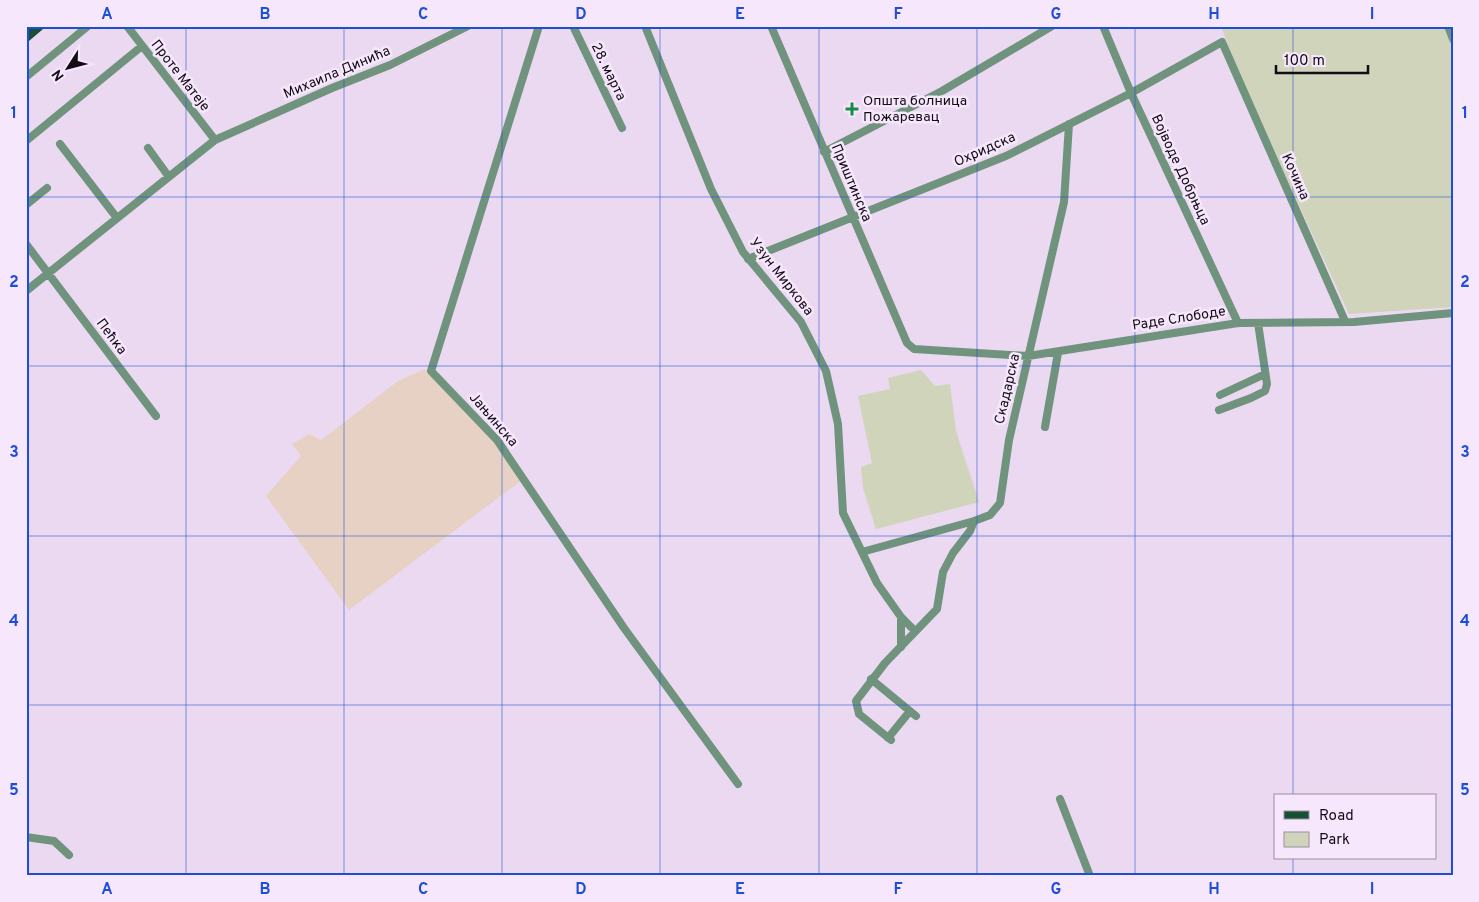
<svg xmlns="http://www.w3.org/2000/svg" width="1479" height="902" font-family="Overpass,sans-serif">
<style>
.industrial{fill:#e7d1c5}
.green{fill:#d0d4bb}
.lines{fill:none;stroke-linecap:round;stroke-linejoin:round}
.minor{stroke:#70937e;stroke-width:8}
.major{stroke:#175034;stroke-width:10}
.grid{fill:none;stroke:#1d4ed8;stroke-width:1;stroke-opacity:0.55}
.poi-dot{fill:#168c47;stroke:#f7e7fd;stroke-width:2}
.labels{text-anchor:middle;dominant-baseline:central;stroke-width:5;stroke-linejoin:round;paint-order:stroke}
.street-label{font-size:14px;fill:#120d14;stroke:#f7e7fd}
.poi-label{font-size:14px;fill:#120d14;stroke:#f7e7fd;text-anchor:start}
.neatline{fill:none;stroke:#1d4ed8;stroke-width:2}
.grid-label{font-size:16px;text-anchor:middle;font-weight:bold;fill:#1d4ed8}
</style>
<rect width="100%" height="100%" fill="#ead9f0"/>
<path class="industrial" d="M425 369 463 406 497 444 522 480 349 610 266 496 301 456 292 444 309 434 321 440 398 381Z"/>
<path class="green" d="M1221 26H1446L1453 46V307L1349 314 1235 66Z
M921 370 935 386 950 384 956 431 979 502 876 529 863 488 861 467 872 463 858 396 890 389 888 378Z"/>
<g class="lines">
<path class="minor" d="M127 26 215 140
M539 26 431 371 497 440 624 628 738 784
M573 26 622 128
M645 26 711 189 743 252 801 322 826 371 838 424 843 513 877 583 901 617 915 631
M771 26 907 343 914 349 1028 356 1238 323 1354 322 1453 313
M1103 26 1131 93 1238 323
M1448 26 1453 39
M26 77 88 26
M26 141 142 46
M60 144 117 218
M148 148 169 177
M824 152 942 91 1052 26
M26 205 47 188
M26 244 156 416
M748 259 1006 156 1131 93 1222 42 1345 321
M26 291 215 140 332 88 390 65 468 26
M1220 395 1265 374
M1219 410 1251 398 1265 391 1267 384 1258 323
M1045 427 1058 353
M862 552 974 521
M901 647V617
M871 679 916 716
M888 738 910 711
M891 740 859 714 856 701 885 663 937 609 943 572 953 553 970 531 974 521 990 515 1000 503 1009 440 1064 202 1069 124
M1060 799 1090 876
M26 837 54 841 69 855"/>
<path class="major" d="M26 37 39 26"/>
</g>
<path class="grid" d="M186 26V876M344 26V876M502 26V876M660 26V876M819 26V876M977 26V876M1135 26V876M1293 26V796M26 197H1453M26 366H1453M26 536H1453M26 705H1453M1293 858V876"/>
<path class="poi-dot" d="M849.5 101.5h5v5h5v5h-5v5h-5v-5h-5v-5h5z"/>
<g class="labels">
<g class="street-label">
<text transform="translate(608 72) rotate(64)">28. марта</text>
<text transform="translate(337 73) rotate(-23)">Михаила Динића</text>
<text transform="translate(180 76) rotate(52)">Проте Матеје</text>
<text transform="translate(985 150) rotate(-24)">Охридска</text>
<text transform="translate(1180 170) rotate(65)">Војводе Добрњца</text>
<text transform="translate(1295 177) rotate(66)">Кочина</text>
<text transform="translate(851 183) rotate(67)">Приштинска</text>
<text transform="translate(781 277) rotate(52)">Узун Миркова</text>
<text transform="translate(1179 319) rotate(-9)">Раде Слободе</text>
<text transform="translate(111 337) rotate(53)">Пећка</text>
<text transform="translate(1008 389) rotate(-77)">Скадарска</text>
<text transform="translate(493 420) rotate(49)">Јањинска</text>
</g>
<g class="poi-label">
<text x="863" y="101">Општа болница<tspan x="863" dy="16">Пожаревац</tspan></text>
</g>
</g>
<rect width="1479" height="902" fill="none" stroke="#f7e7fd" stroke-width="55"/>
<rect x="1274" y="794" width="162" height="65" fill="#f7e7fd" stroke="#9b90a0"/>
<rect x="1284" y="811" width="25" height="8" fill="#175034" stroke="#9b90a0"/>
<text x="1319" y="820" font-size="15" fill="#120d14">Road</text>
<rect x="1284" y="832" width="25" height="15" fill="#d0d4bb" stroke="#9b90a0"/>
<text x="1319" y="844" font-size="15" fill="#120d14">Park</text>
<g transform="translate(68 68) rotate(234)" stroke="#f7e7fd" stroke-width="4" paint-order="stroke">
<path d="M0-4L9 19L0 12L-9 19Z" fill="#120d14"/>
<text y="-8" font-size="14" font-weight="bold" text-anchor="middle" fill="#120d14">N</text>
</g>
<path d="M1276 65v8h92v-8" fill="none" stroke="#120d14" stroke-width="2.5"/>
<text x="1284" y="65" font-size="15" fill="#120d14" stroke="#f7e7fd" stroke-width="4" paint-order="stroke">100 m</text>
<rect x="28" y="28" width="1424" height="846" class="neatline"/>
<g class="grid-label">
<text x="107" y="19">A</text>
<text x="265" y="19">B</text>
<text x="423" y="19">C</text>
<text x="581" y="19">D</text>
<text x="740" y="19">E</text>
<text x="898" y="19">F</text>
<text x="1056" y="19">G</text>
<text x="1214" y="19">H</text>
<text x="1372" y="19">I</text>
<text x="14" y="118">1</text>
<text x="1465" y="118">1</text>
<text x="14" y="287">2</text>
<text x="1465" y="287">2</text>
<text x="14" y="457">3</text>
<text x="1465" y="457">3</text>
<text x="14" y="626">4</text>
<text x="1465" y="626">4</text>
<text x="14" y="795">5</text>
<text x="1465" y="795">5</text>
<text x="107" y="894">A</text>
<text x="265" y="894">B</text>
<text x="423" y="894">C</text>
<text x="581" y="894">D</text>
<text x="740" y="894">E</text>
<text x="898" y="894">F</text>
<text x="1056" y="894">G</text>
<text x="1214" y="894">H</text>
<text x="1372" y="894">I</text>
</g>
</svg>
